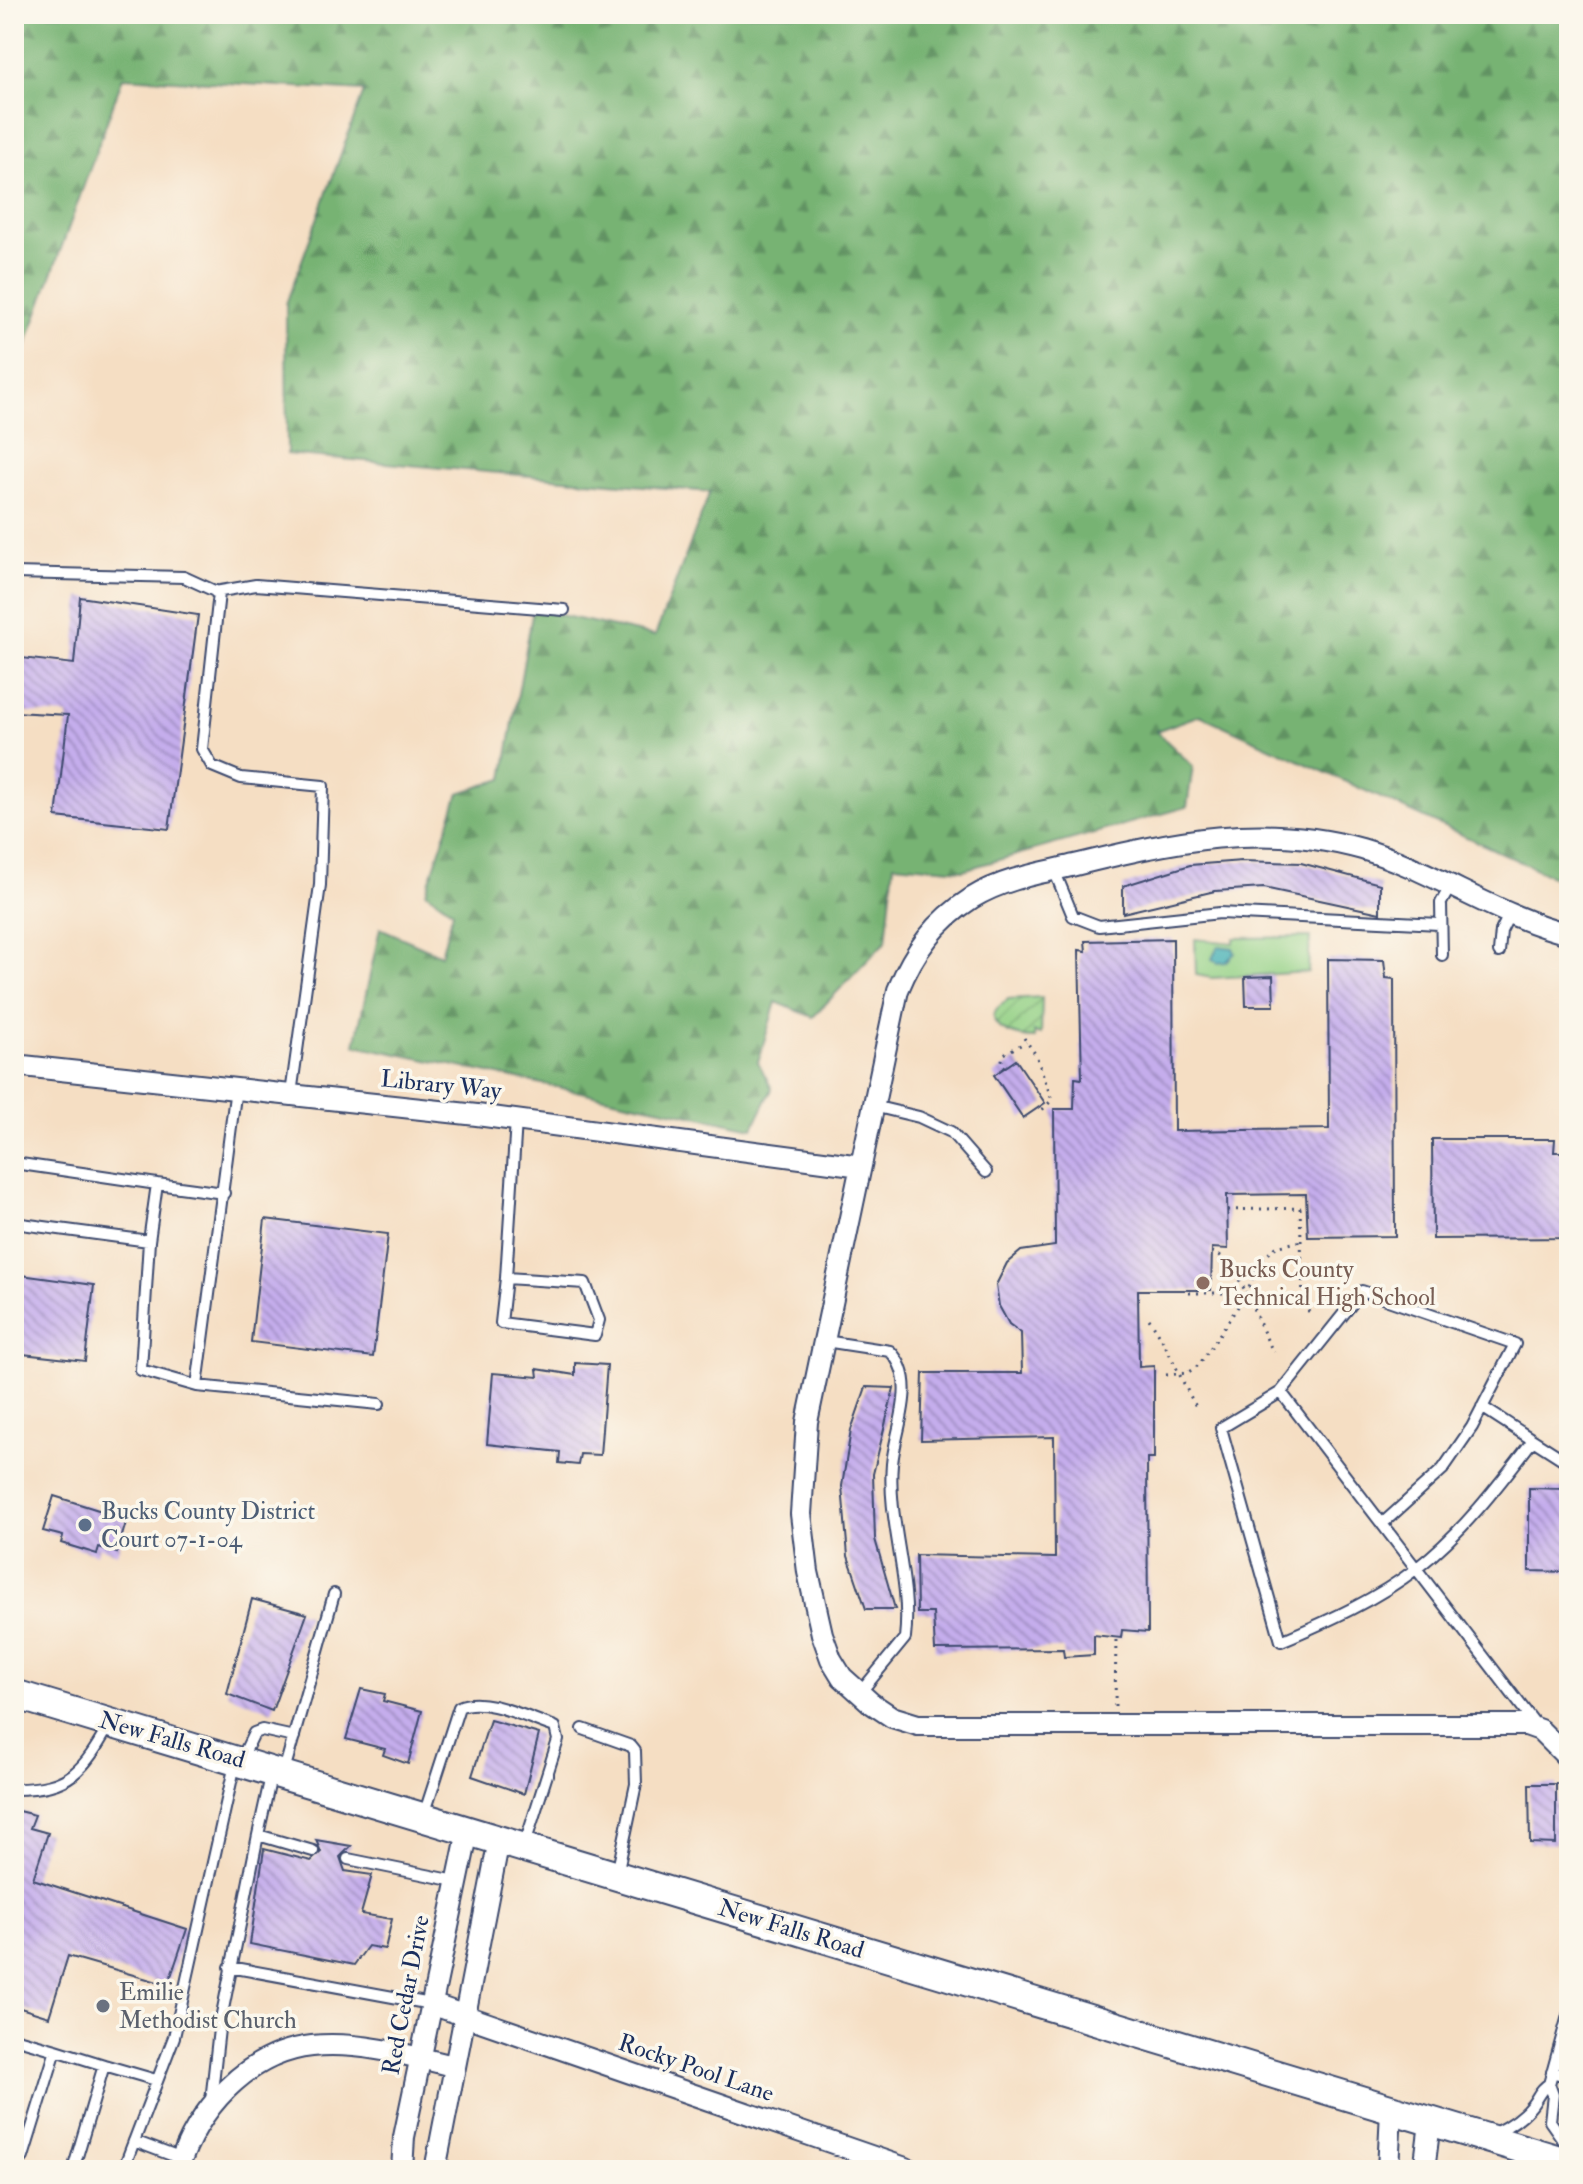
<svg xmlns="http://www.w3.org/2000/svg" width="1583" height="2184" font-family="'IM FELL Double Pica',serif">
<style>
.grass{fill:#94d186;stroke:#588072;stroke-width:2}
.forest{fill:url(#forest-firs);stroke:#497168;stroke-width:2}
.garden{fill:url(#garden-furrows);stroke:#588072;stroke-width:2}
.water{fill:url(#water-ripples);stroke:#2b6e88;stroke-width:2}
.building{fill:url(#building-back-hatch)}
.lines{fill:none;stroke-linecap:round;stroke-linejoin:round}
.service-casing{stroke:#3c496d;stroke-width:14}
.minor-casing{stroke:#3c496d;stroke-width:24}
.secondary-casing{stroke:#3c496d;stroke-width:32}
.path{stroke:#3c496d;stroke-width:3;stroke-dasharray:2 6;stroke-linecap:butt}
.service{stroke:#fff;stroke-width:10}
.minor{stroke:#fff;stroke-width:20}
.secondary{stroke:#fff;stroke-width:28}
.education-dot{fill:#8d6e63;stroke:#fbf7ec;stroke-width:3}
.service-dot{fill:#5c6f8a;stroke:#fbf7ec;stroke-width:3}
.worship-dot{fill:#6b7280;stroke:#fbf7ec;stroke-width:3}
.labels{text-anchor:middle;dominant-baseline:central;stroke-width:7;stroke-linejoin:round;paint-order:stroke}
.street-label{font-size:24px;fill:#1b2f5e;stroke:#fbf7ec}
.education-label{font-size:24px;fill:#785e54;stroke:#fbf7ec;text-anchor:start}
.service-label{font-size:24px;fill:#4e5e75;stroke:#fbf7ec;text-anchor:start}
.worship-label{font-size:24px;fill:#5b616d;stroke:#fbf7ec;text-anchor:start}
</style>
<defs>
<pattern id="forest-firs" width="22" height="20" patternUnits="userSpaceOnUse" patternTransform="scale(2)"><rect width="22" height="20" fill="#77b373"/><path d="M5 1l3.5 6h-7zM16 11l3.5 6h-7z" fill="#619262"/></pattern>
<pattern id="garden-furrows" width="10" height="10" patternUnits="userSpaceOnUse" patternTransform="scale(2)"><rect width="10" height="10" fill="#94d186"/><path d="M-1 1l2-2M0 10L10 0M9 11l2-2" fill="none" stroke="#78aa71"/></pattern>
<pattern id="water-ripples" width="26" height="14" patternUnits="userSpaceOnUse" patternTransform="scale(2)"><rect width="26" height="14" fill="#3badb3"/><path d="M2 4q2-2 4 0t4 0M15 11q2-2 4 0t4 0" fill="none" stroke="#318d95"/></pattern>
<pattern id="building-back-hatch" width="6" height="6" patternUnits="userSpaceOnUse" patternTransform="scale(2)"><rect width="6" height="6" fill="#c5adec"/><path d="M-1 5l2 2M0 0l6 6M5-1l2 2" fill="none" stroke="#9f8dc2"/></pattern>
</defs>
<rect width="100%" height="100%" fill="#fbf7ec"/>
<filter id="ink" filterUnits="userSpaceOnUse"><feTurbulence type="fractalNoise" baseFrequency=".0125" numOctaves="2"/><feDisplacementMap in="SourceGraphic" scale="16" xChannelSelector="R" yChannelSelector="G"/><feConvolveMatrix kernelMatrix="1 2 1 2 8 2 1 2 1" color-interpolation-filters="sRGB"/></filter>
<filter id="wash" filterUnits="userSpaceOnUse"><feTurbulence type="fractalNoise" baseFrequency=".006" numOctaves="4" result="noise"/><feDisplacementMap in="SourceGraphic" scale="32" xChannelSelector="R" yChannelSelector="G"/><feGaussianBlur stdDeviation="1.8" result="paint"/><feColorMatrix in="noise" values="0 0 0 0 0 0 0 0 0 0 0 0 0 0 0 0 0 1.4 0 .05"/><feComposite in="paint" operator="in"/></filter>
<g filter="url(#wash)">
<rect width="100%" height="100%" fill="#f5dec3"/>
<path class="grass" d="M1234 938 1310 937 1308 972 1212 978 1196 975 1195 939 1234 943Z"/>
<path class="forest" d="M14 14H1569V884L1200 715 1156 731 1193 766 1187 807 963 870 894 864 886 941 813 1017 776 1002 758 1062 772 1089 753 1128 355 1045 380 928 441 955 453 911 426 892 459 793 503 779 533 609 655 636 710 492 287 454 286 304 364 91 123 77 14 379Z"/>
<path class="garden" d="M1042 997 1041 1034 1034 1032 1035 1038C1023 1038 988 1032 995 1012 997 1005 1004 1005 1008 999Z"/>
<path class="water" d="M1218 946 1233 948 1235 953 1226 962 1218 963 1212 959Z"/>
<g id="blocks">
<path class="building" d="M80 597 198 615 169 829 56 817 68 715 14 712 22 658 74 664Z
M1242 861 1301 863 1380 884V913L1264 888 1215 891 1123 913V886L1190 865Z
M1173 939 1174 1131 1329 1129 1328 959 1384 960 1386 978 1394 979 1395 1236 1308 1237 1306 1194 1227 1195 1228 1249 1212 1248 1211 1290H1138L1139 1367 1154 1366V1458H1147L1148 1632 1122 1630 1121 1638 1094 1635V1655L1064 1657 1063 1649 935 1650 933 1613H917L916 1555 1055 1558 1054 1437 921 1440 923 1373H1022L1021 1333 1009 1324 999 1306 996 1285 1007 1263 1021 1251 1055 1246 1054 1109H1074L1075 1078 1082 1079 1079 950 1086 951 1085 941Z
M1273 976 1274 1006H1246L1245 977Z
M1016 1060 1045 1103 1023 1118 994 1075Z
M1432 1139H1555L1554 1152H1569V1238L1433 1239Z
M265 1219 388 1234 373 1357 251 1342Z
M14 1274 94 1285 85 1361 14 1353Z
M575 1363 607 1365 600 1455 580 1454 578 1465 559 1463 560 1452 487 1444 493 1373 538 1377 537 1369 575 1375Z
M866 1387 894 1388 873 1474 875 1539 895 1609H866L848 1556 842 1486 851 1430Z
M1529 1488 1569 1489V1572L1529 1571Z
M54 1496 127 1519 117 1553 99 1547 97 1554 61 1543 63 1536 43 1531Z
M252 1599 307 1614 272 1711 227 1694Z
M361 1689 385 1694 383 1701 422 1711 408 1764 383 1755 385 1749 346 1739Z
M490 1720 539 1734 524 1794 472 1776Z
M1529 1784H1556V1844L1530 1843Z
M14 1810 35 1815 30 1828 48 1833 33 1879 187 1929 168 1985 68 1956 49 2017 14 2006Z
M316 1840 351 1846 340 1857 345 1871 372 1875 361 1914 392 1919 385 1949 368 1946 354 1965 250 1944 264 1849 311 1861 321 1852Z"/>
</g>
</g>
<g filter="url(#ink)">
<use href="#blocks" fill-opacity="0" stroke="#3c496d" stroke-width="2"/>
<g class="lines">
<defs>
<path id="service" d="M14 573 184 577 219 593 202 749 212 766 241 778 323 786 320 885 291 1094
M215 592 256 585 564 610
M1054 870 1073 916 1099 926 1220 913 1439 924
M1499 952 1501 931 1510 913
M1442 955 1441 903 1451 885
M236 1088 197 1386 379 1404
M873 1106 919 1117 951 1132 986 1172
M14 1163 157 1184 149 1241 14 1223
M157 1184 224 1193
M149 1241 141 1370 197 1386
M506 1278 501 1323 595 1335 599 1320 585 1283 506 1278 516 1120
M825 1341 890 1351C920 1381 895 1429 892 1464 887 1521 912 1581 905 1638L859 1694
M1281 1392 1536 1725
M1533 1440 1569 1463
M1382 1524 1443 1469 1472 1427 1515 1344 1362 1291 1281 1392 1221 1428 1281 1641C1326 1622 1378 1599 1417 1568 1463 1532 1498 1486 1533 1440L1482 1407
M583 1729 631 1746 635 1751 636 1784 617 1874
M241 1760 254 1733 262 1730 294 1737
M284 1771 334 1594
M271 1776 258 1835 313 1851
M14 1789C71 1789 83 1771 110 1724
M424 1815 459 1707C484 1695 529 1719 555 1727L558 1740 524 1847
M348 1859 456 1881
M230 1967 431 2004
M1569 2012 1549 2084 1553 2095 1550 2121 1569 2148
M14 2038 56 2050
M104 2065 156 2080
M1552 2072 1569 2077
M211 2101 219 2029 258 1835
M1493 2134C1507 2127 1522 2118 1532 2105 1539 2096 1539 2090 1549 2084
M134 2141 182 2159
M14 2167 23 2157 56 2050 104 2065 73 2170
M123 2170 174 2037 235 1764"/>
<path id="minor" d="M1569 934C1496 916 1434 870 1362 849 1264 821 1171 841 1075 865 1040 873 1003 879 972 898 936 921 914 951 898 990L807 1422 801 1514 808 1572 822 1634 831 1659 842 1677 871 1703 892 1717 918 1725H1526L1540 1730 1569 1759
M14 1065 477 1115 861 1166
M431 2004 911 2170
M178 2170C196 2111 246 2053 312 2046 357 2041 409 2055 453 2066
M402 2170 404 2137 468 1831
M435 2170 499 1840
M1388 2170 1391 2111
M1424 2170 1430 2123"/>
<path id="secondary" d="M14 1694 1569 2163"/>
</defs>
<use href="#service" class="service-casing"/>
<use href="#minor" class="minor-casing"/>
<use href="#secondary" class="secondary-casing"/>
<path class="path" d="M1024 1038 1036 1055 1052 1100 1040 1112
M1005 1067 1001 1063 1004 1054 1026 1042
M1228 1210 1300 1208 1303 1302 1309 1312
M1212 1252C1239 1257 1259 1331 1274 1352
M1189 1293H1247
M1149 1319C1169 1346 1180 1380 1198 1410
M1166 1375 1187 1373 1199 1365 1247 1293 1259 1262 1276 1247 1301 1241
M1115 1706 1116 1638"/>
<use href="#service" class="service"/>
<use href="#minor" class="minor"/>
<use href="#secondary" class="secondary"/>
</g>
</g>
<circle class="education-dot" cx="1203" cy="1283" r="8"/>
<circle class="service-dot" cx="85" cy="1525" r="8"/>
<circle class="worship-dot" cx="103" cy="2006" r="8"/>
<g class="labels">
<g class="street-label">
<text transform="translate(441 1085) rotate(6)">Library Way</text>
<text transform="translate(172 1740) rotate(16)">New Falls Road</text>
<text transform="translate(791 1929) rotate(17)">New Falls Road</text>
<text transform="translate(406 1995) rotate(-79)">Red Cedar Drive</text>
<text transform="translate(696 2068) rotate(19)">Rocky Pool Lane</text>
</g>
<g class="education-label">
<text x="1219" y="1269">Bucks County<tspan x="1219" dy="28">Technical High School</tspan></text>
</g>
<g class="service-label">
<text x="101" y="1511">Bucks County District<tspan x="101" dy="28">Court 07-1-04</tspan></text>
</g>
<g class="worship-label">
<text x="119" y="1992">Emilie<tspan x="119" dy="28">Methodist Church</tspan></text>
</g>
</g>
<rect width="1583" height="2184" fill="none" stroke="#fbf7ec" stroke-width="48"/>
</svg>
